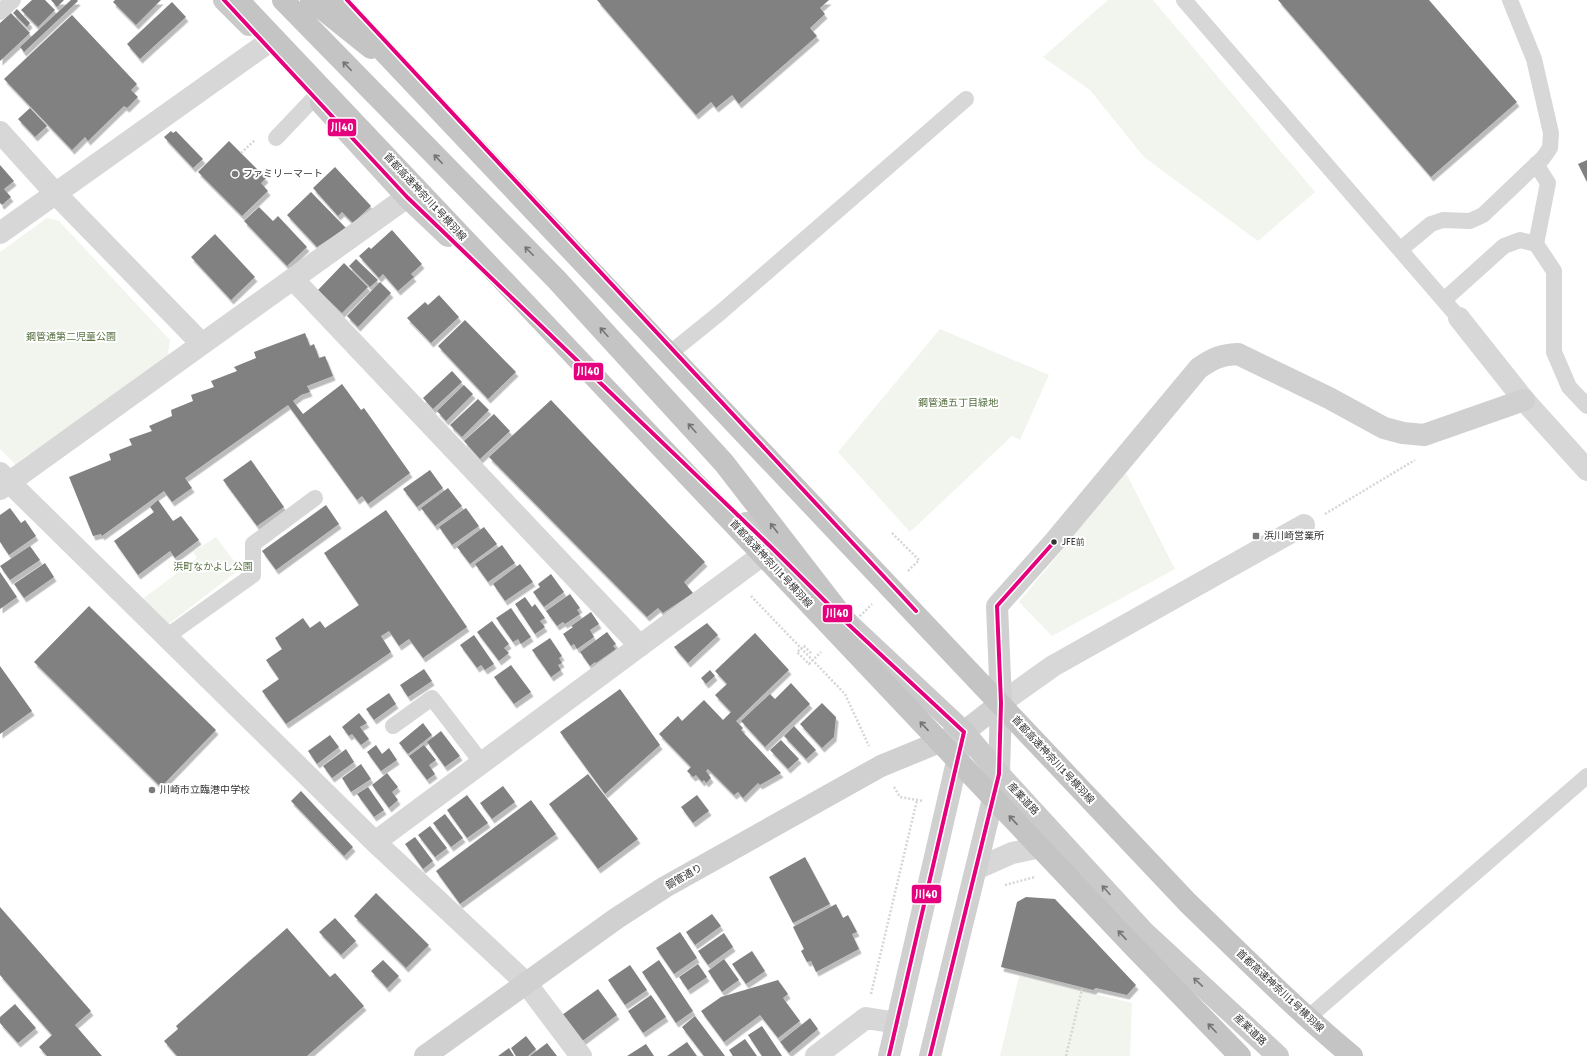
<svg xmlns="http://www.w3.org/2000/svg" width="1587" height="1056" font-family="Signika,'Noto Sans JP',sans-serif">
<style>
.green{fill:#f1f5ed}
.building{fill:#818181;filter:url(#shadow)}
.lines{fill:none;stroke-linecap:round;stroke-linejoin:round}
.path{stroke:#d6d6d6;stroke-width:2.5;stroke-dasharray:2 2;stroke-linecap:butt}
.lane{stroke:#d7d7d7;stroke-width:16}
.street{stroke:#d7d7d7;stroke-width:22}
.secondary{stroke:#d0d0d0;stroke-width:22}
.primary{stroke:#cacaca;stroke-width:22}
.highway{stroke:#c4c4c4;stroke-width:22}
.path-bridge{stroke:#d6d6d6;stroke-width:2.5;stroke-dasharray:2 2;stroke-linecap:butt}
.highway-bridge{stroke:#c4c4c4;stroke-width:22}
.bus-1-casing{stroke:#fff;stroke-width:7}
.bus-1{stroke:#e5007d;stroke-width:4}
.oneway{stroke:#747474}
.oneway2{stroke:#777}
.poi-dot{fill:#7a7a7a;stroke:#fff;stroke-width:1.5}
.bus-dot{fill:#333;stroke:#fff;stroke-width:1.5}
.labels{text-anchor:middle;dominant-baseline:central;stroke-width:4;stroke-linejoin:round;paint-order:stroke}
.bus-label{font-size:9px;fill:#333;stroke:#fff;text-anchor:start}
.poi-label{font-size:10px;fill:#333;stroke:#fff;text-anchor:start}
.street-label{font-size:10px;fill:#333;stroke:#fff}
.park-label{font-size:10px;fill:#56703f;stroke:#fff}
.line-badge{stroke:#fff;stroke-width:1.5}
.badge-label{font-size:11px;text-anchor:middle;font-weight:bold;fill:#fff}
</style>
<defs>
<filter id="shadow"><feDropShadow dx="2.5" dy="4.5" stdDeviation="0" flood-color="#0004"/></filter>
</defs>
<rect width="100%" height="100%" fill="#fff"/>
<path class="green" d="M1108 0H1153L1315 192 1258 241 1144 157 1090 90 1043 57Z
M47 218 59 221 170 340 167 358 15 464 0 449V252Z
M940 329 1049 375 1020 440 1012 436 910 532 838 452Z
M1126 473 1175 569 1052 636 1019 602Z
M216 537 240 569 166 626 140 601 197 558 193 552Z
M1019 976 1132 1003 1130 1056H1000Z"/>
<path class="building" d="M32 0H45L55 10 38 27 21 10Z
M51 0H64L57 7Z
M71 0H77L78 1 24 52 20 47Z
M115 0H161L136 25 113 2Z
M597 0H829L820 8 825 14 810 28 817 36 739 104 732 95 716 108 711 102 696 115Z
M1278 0H1429L1517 102 1431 177Z
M172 2 186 17 140 59 127 44Z
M17 9 30 23 27 27 13 13Z
M11 13 30 33 0 61V23Z
M72 15 137 84 131 90 138 97 127 108 124 106 88 141 85 137 72 150 4 79Z
M30 108 47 126 35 137 18 119Z
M171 131 173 133 176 131 203 159 193 168 164 137Z
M229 141 266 178 261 183 268 191 242 216 198 172Z
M1587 160V182L1578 164Z
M0 165 14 181 4 189 11 197 2 205 0 203Z
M335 167 371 206 353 223 342 212 338 216 313 188Z
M311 192 346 228 317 247 287 215Z
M259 207 273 221 278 216 307 247 287 266 244 221Z
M392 230 422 264 411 274 414 277 398 291 383 274 379 278 359 256 369 247 371 249Z
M215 234 255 277 231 300 191 257Z
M356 259 378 280 370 287 349 266Z
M344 263 368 287 342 313 318 290Z
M380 282 391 293 358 327 347 316Z
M439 295 459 317 431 343 407 318 425 302 428 305Z
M465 320 516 372 488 399 438 346Z
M305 333 310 346 314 344 319 358 325 356 333 376 307 386 310 392 301 395 293 401 303 414 342 384 361 410 364 408 410 473 368 504 362 496 357 500 288 405 185 478 192 488 172 502 164 491 102 536 101 534 93 536 69 477 111 460 109 454 132 445 129 439 152 431 149 426 172 416 171 410 193 401 191 395 214 387 211 381 237 371 234 367 256 358 254 352Z
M452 371 462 382 433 409 423 398Z
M464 385 473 394 446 421 437 411Z
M478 399 489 410 462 437 450 425Z
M551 400 705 562 684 582 693 593 663 613 658 608 647 617 489 457Z
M494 414 510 431 480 459 464 441Z
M251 460 284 507 257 526 223 480Z
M430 470 443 488 417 507 403 489Z
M448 488 462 506 435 526 421 508Z
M158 500 173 521 181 516 199 540 175 558 170 551 138 575 114 541 154 512 150 507Z
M326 505 339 524 276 570 262 551Z
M10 508 21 523 25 520 36 536 9 555 0 542V515Z
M466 508 479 526 452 545 439 527Z
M386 510 467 627 423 658 409 639 399 646 389 631 381 636 391 652 286 724 262 691 279 679 266 660 282 649 275 638 303 618 310 628 320 621 325 628 359 605 324 553Z
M484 527 497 544 470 564 457 547Z
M502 545 515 563 488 582 475 564Z
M30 546 40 560 10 580 0 566Z
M45 563 54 577 24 598 14 584Z
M520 564 533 582 505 601 493 584Z
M0 572 17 597 0 609Z
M551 574 564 592 544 607 533 592 540 587 538 584Z
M570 594 580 608 577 610 580 614 565 624 563 622 557 626 546 611Z
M525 597 532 607 535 604 545 618 540 621 545 627 535 634 515 604Z
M89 606 216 730 161 787 34 662Z
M511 608 531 637 521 644 518 639 513 642 496 618Z
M591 612 599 624 590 630 594 637 577 649 574 644 571 646 563 634 573 627 571 626Z
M492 621 509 644 504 648 509 653 499 661 477 632Z
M707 623 718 635 688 663 674 647Z
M607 632 616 644 613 646 616 649 596 663 595 662 590 666 580 652Z
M755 633 789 670 736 721 743 728 741 730 781 773 760 785 758 783 743 798 738 792 734 795 708 769 706 771 711 778 706 783 704 780 702 782 696 775 693 777 687 771 691 767 659 734 678 716 682 721 704 700 723 720 731 712 715 695 727 684 715 671Z
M474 635 494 664 485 670 481 665 477 668 460 645Z
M550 638 562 656 559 658 562 663 558 665 561 670 551 677 532 650Z
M511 665 531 692 514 704 494 677Z
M0 666 32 711 0 734Z
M424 669 432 681 408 697 400 685Z
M710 670 715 676 706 684 701 678Z
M791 683 810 704 765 747 741 721 770 694 775 699Z
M620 689 660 745 605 794 560 732Z
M389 693 396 704 374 720 366 709Z
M822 703 836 717 834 737 822 748 800 724Z
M359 713 367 723 360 727 369 739 361 745 352 734 349 736 342 727Z
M423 723 432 735 408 754 399 743Z
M794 726 816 750 806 759 784 736Z
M441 731 460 756 445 767 427 742Z
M330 735 339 747 317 764 308 751Z
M781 740 799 759 788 769 770 750Z
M376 745 382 754 389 748 397 760 381 771 367 752Z
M424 745 436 760 429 765 435 774 427 780 409 756Z
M346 749 354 762 332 778 323 766Z
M361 764 371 779 351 792 342 778Z
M387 773 398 787 392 792 398 800 389 808 372 785Z
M588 774 638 839 598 869 549 804Z
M503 786 515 802 492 819 480 803Z
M368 787 384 810 374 817 357 794Z
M301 791 353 847 344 856 291 801Z
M467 795 488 823 467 838 447 810Z
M697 795 709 811 693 823 681 807Z
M531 800 556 834 460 904 436 871Z
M445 814 463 838 451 847 433 823Z
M430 826 447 848 435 857 418 835Z
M415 837 433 861 423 869 405 844Z
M805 857 830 904 793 923 769 877Z
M376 893 429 945 406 968 354 916Z
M1026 897 1055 899 1136 985 1127 995 1096 988 1093 990 1001 967 1017 902Z
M836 904 843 918 848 915 857 932 852 934 859 949 816 972 811 961 807 962 801 951 804 949 793 927Z
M0 907 91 1011 75 1025 102 1056H47L39 1047 52 1035 0 975Z
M712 914 721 926 695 945 686 932Z
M335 918 356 941 341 955 319 932Z
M287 928 330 977 335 973 364 1006 307 1056H177L164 1041 178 1029 176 1026Z
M680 932 697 958 674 974 656 948Z
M724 933 733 947 708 965 698 951Z
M752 951 765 971 746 984 732 964Z
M724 959 739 980 722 992 708 971Z
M383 960 399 976 387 988 371 971Z
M659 960 693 1011 676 1023 642 972Z
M698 964 707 977 688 990 679 977Z
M630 965 647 990 625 1005 608 980Z
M778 980 788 994 783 998 800 1021 778 1038 760 1015 724 1042 701 1011 721 997Z
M598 989 617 1015 581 1042 562 1015Z
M651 995 666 1017 643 1033 628 1011Z
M15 1004 36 1028 18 1043 0 1023V1017Z
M695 1016 725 1056H704L682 1027Z
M810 1018 818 1029 789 1053 780 1042Z
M762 1026 782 1056H762L748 1035Z
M526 1036 536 1049 528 1056H516L511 1048Z
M745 1039 757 1056H733L729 1050Z
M687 1042 697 1056H667Z
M547 1043 557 1056H530Z
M646 1044 654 1056H627Z
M509 1048 514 1056H498Z"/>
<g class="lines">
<path class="path" d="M241 153 255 140
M1325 514 1415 460
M892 533 919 560
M751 596 845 694 869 746
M894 787 900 797 923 801
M1005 885 1035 877
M871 994 917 800
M1066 1056 1082 989"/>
<path class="lane" d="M1184 0 1459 318
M0 12 13 0
M276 138 315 97
M1536 164 1548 183 1536 244 1554 271V352L1569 387 1587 406
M1401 249 1431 224 1443 220 1470 221 1483 215 1543 158 1550 148 1551 133 1534 59 1510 0
M1444 300 1504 246 1520 240 1536 244
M674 350 721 312 966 99
M166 637 253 575V544L315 498
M393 726 432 698 482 763
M1311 1015 1587 776"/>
<path class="street" d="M0 132 56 194 202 344
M0 233 266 44
M293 279 640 646
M1459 318 1524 400 1587 470
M0 473 375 842 526 983 581 1056
M0 489 407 197
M1001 703 1053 666 1304 525
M375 842 772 548
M976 869 1012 853 1036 848 1057 850
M816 1056 866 1018 897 1023"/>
<path class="secondary" d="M425 1056 617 918 665 887 881 766 964 732 1001 703
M889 1056 961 744
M930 1056 999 774 1001 703 997 606 1054 542 1199 368C1214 358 1220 355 1238 354L1329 398 1384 428 1403 433 1424 435 1524 400"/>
<path class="primary" d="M224 0 249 25
M321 103 407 197 448 236
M746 523 809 585
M836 612 964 732 999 774 1143 931 1278 1056"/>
<path class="highway" d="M283 0 556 279 724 463 849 625
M311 0 371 48"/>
<path class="path-bridge" d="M908 571 919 560
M857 619 872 604
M811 653 804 646 797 652 809 664 821 652"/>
<path class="highway-bridge" d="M238 0 1135 948 1240 1056
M335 0 1188 903C1242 955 1294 1008 1352 1056"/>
<defs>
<path id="bus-1" d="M224 0 407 197 772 548 849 625 964 732
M347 0 916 611
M889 1056 964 732
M930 1056 999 774 1001 703 997 606 1054 542"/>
</defs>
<use href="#bus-1" class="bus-1-casing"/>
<use href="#bus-1" class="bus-1"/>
</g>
<defs><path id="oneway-shaft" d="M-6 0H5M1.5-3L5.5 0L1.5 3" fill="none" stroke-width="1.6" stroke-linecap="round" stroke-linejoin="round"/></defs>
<g class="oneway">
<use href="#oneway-shaft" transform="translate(347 66) rotate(-134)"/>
<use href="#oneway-shaft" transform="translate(438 159) rotate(-134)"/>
<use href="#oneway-shaft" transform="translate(529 251) rotate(-135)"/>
<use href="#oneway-shaft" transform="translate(604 332) rotate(-132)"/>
<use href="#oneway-shaft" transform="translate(692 428) rotate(-132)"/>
<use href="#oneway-shaft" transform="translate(774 528) rotate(-128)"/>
<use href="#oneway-shaft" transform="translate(924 726) rotate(-133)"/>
<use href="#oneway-shaft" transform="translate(1013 820) rotate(-133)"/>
<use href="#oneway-shaft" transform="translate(1122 935) rotate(-133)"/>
<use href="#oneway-shaft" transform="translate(1212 1028) rotate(-134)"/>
</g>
<g class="oneway2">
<use href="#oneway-shaft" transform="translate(1106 890) rotate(-132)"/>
<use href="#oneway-shaft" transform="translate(1198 982) rotate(-137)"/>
</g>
<g class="poi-dot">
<circle cx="235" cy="174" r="4"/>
<rect x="1252" y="532" width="8" height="8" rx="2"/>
<circle cx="152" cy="790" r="4"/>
</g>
<circle class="bus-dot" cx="1054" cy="542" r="3.5"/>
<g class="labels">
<g class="bus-label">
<text x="1062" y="542">JFE前</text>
</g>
<g class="poi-label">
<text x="243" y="174">ファミリーマート</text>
<text x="1264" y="536">浜川崎営業所</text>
<text x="160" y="790">川崎市立臨港中学校</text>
</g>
<g class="street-label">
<text transform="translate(425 197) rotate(47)">首都高速神奈川1号横羽線</text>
<text transform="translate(771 564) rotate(47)">首都高速神奈川1号横羽線</text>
<text transform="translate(1053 760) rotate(47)">首都高速神奈川1号横羽線</text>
<text transform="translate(1023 799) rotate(47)">産業道路</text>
<text transform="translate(684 877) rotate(-30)">鋼管通り</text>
<text transform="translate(1280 991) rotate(43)">首都高速神奈川1号横羽線</text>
<text transform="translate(1250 1030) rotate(43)">産業道路</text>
</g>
<g class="park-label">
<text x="71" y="337">鋼管通第二児童公園</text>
<text x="958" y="403">鋼管通五丁目緑地</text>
<text x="213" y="567">浜町なかよし公園</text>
</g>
</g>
<g class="line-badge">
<rect x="327" y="118" width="30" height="19" rx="4" fill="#e5007d"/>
<rect x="573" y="362" width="31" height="19" rx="4" fill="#e5007d"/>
<rect x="822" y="604" width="31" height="19" rx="4" fill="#e5007d"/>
<rect x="911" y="884" width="31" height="20" rx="4" fill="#e5007d"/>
</g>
<g class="badge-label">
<text x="342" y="131">川40</text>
<text x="588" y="375">川40</text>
<text x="837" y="617">川40</text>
<text x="926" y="898">川40</text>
</g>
</svg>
